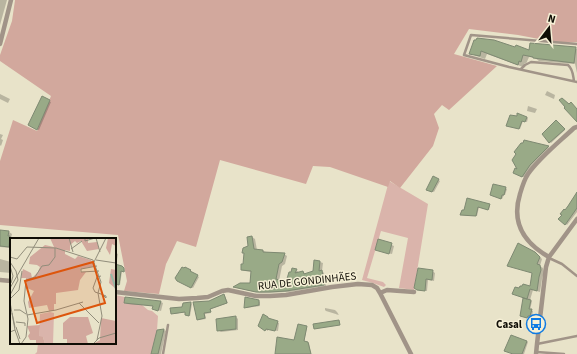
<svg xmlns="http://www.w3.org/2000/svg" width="577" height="354" font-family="'Source Sans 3',sans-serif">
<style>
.green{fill:#dab4ab}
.forest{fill:#d2a89d}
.shadow{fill:#0003}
.building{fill:#99aa87;stroke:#7e8972}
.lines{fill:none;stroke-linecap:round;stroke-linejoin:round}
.lane{stroke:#a19488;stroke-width:2.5}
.street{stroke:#a19488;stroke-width:4.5}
.labels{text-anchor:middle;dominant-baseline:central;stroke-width:3;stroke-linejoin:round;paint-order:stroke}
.street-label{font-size:11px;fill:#0f0d05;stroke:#f6f0d6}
.poi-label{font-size:11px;font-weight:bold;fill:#0f0d05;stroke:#f6f0d6;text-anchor:end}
.inset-river{fill:none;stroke:#93b9a3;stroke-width:2}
.inset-road{fill:none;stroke:#918d7b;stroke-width:1}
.view{fill:#dd550c;fill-opacity:0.15;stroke:#dd550c;stroke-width:2}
.inset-edge{fill:none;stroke:#0f0d05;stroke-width:2}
</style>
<rect width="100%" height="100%" fill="#e8e3c9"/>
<path class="green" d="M389 181 428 204 414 290 399 288 408 238 381 231 367 278 383 282 386 285 384 287 373 283 362 280Z
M115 295 125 297 124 303 142 305 148 310 152 311 158 316 157 330 151 354H35L37 352 38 343H115Z"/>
<path class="forest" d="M15 0H577V42L560 43 518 35 469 29 454 54 497 66 449 110 442 105 434 114 439 128 433 146 400 188 390 181 388 187 330 167 313 166 306 184 220 160 196 247 177 241 169 258 166 264 159 294 124 291 127 281 118 235 0 225V161L13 120 37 131 51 96 0 61V55L12 21Z"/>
<path class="shadow" d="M0 0H7L0 25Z
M475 41 530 51 575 48 577 49V73L575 64 539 61 535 58 529 57 526 64 525 63 523 67 487 54 485 59 476 56 470 53Z
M547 91 555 95 554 99 545 95Z
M0 94 10 99 8 103 0 99Z
M43 98 51 102 39 130 29 125Z
M528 106 537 109 535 113 527 111Z
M527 117 528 118 527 122 523 121 520 129 509 126Z
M558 122 565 130 551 143 550 142Z
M0 134 3 135 1 139 3 140 1 146 0 145Z
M525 141 548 147 551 149 526 178 518 175 517 154Z
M433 177 440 181 434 192 427 189Z
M505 188 507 189 505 195H504L502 199 492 196Z
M577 194V212L567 225 560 219Z
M468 199 489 205 490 206 489 210 479 207 477 216 463 215H462L464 211Z
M9 232 12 234 11 238 13 239H11V248L0 247V235Z
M252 237 255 239 257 250 263 251 266 252 284 254 287 256 285 264 282 266 279 281 287 283 296 270 300 273 303 272 306 274 314 271 320 262 323 263 322 271 324 273 326 286 289 292 260 293 237 288 235 287 250 284 252 272 245 271 242 270 244 265 245 254 243 253 250 247Z
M379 240 394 246 392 254 379 251Z
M518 245 539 256 542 259 540 266 543 268 544 272 542 279 540 292 533 290 530 300 532 301 530 310 533 311 532 316H529V318L521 315 525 298 520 290 530 288 533 273Z
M115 249 117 250 116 253 118 254 116 266 122 267 125 270V272L122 271 120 285 115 284Z
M0 259 11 262V273L0 272Z
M185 268 199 277 193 288 178 280Z
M432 271 435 273 434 281 428 280 427 291 420 290 416 288Z
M224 296H225L228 303 211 309V313L205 314 206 319 199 320 198 319 209 302Z
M126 298 161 302 163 303 161 311 155 309 154 306 127 304 125 302Z
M259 301 260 302V306L247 308H245Z
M191 303 192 304 190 316 187 315 186 312 173 314 183 308V304Z
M325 308 335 310 337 312 339 315 326 311 325 310Z
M236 317 238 319V330L221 332 218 330Z
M270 319 279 323 278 331 268 329V331L259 325Z
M298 325 307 327 304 342 309 343 311 354H276L295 341Z
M164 330 166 331 161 354H152L157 331Z
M511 336 528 342 524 354H515Z"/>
<path class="building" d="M477 38 494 40 515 47 516 45 529 50 530 43 576 47 574 63 533 58V57L523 55 521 62 519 61 518 65 481 51 480 56 469 54 474 40H476Z
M42 96 50 100 37 130 28 125Z
M562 98 569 104 571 102 577 109V122L564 108 565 107 559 100Z
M517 113 527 117 525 122 522 121 519 129 506 126 510 115 517 116Z
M556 120 565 129 549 143 542 134Z
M524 140 549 146 530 165 522 177 513 173 515 168 517 169 512 160 516 154 514 152 521 143H523Z
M433 176 439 179 432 192 426 190Z
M493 184 506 187 504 195H502L501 199 490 195Z
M577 192V208L565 225 558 219 562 215 560 214 564 209 565 210 568 206Z
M467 198 490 204 488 210 478 207 476 216 460 215 462 210H464Z
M0 230 9 231 8 236H10L9 247 0 246Z
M252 236 254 249 263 250V252L285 253 282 262 279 264 276 279 286 282 289 272H291L292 268 297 269 295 273 303 271 304 274 313 271 314 260 320 261 319 271 322 270 324 285 286 291 270 292H256L233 287 240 283H250L251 271 241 270V264H243L244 253H242L243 248 248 246 247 237Z
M378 239 392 243 389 254 375 250Z
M518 243 535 252 540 257 537 264 540 265 541 270 539 277 537 291 530 289 527 299 512 294 515 287 519 288 520 286H522L523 284 530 286 532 273 507 266Z
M115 264 122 266 124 268V272L121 271 119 285 115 284Z
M182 267 184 268 185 267 191 270 190 271 198 275 191 288 177 281 175 278Z
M418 268 433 270 432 280 426 279 425 291 417 290 414 288Z
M224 294 227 303 210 309 211 312 204 313 205 318 197 320 193 302 209 301Z
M125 297 160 301H161L158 311 152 309 153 306 124 303Z
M245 297 259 300V305L244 308Z
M523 298 531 300 529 309H532L530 316H528L527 318 520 316Z
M191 302 189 316 185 315V312L171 314 170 308 182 307 183 303Z
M263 314 268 317V318L278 321 275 331 266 329 265 331 258 326Z
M236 316V329L217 331 216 319Z
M339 320 340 325 314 329 313 324Z
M298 324 307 326 304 341 308 342 311 354H275L277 337 294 340Z
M164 329 158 354H151L157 330Z
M511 335 527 341 522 354H513L504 351Z"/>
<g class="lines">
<path class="lane" d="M577 44 471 35 464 55 509 67 577 82
M521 69 525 65 531 62 568 65C573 69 573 75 574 81
M549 258 562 264 577 276
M537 344 577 336
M537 352 564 354
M163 354 168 325"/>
<path class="street" d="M0 44 11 0
M549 257C524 243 511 223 520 194 522 187 524 180 528 174 540 157 558 143 574 128L577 127
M0 280 11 281
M115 292 179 299 197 298 208 297 222 291 228 290 256 296H270L286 295 332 287 358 284 372 285 377 288 380 293 411 354
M380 293 387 290 414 292
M536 354 537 344 546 267 549 257 577 219"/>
</g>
<defs>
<symbol id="bus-ring" viewBox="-11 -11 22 22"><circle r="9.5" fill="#f6f0d6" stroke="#0f7be3" stroke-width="1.5"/><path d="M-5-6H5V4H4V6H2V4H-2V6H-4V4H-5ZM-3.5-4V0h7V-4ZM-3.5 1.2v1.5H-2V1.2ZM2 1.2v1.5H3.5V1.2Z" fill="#0f7be3"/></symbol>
</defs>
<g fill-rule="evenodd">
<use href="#bus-ring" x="525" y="313" width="22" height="22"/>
</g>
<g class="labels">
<g class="street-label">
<text transform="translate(307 281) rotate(-6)">RUA DE GONDINHÃES</text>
</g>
<g class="poi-label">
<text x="522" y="324">Casal</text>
</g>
</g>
<g transform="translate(10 238)">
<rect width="106" height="106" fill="#e8e3c9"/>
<path d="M40 74 44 75 43 106H35L33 99H29L30 76Z" fill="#dab4ab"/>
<path d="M40 0H78V5L87 4 89 11 77 13 71 3 67 5 65 3 60 7V13L55 12V16L65 21 68 18 81 22 85 28 71 31 70 34H76L70 42 68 52 46 55V66H44V73H39L37 67 19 70 18 64 24 53 17 50 16 40H11L13 31 21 35 22 40 28 34 30 29 27 27 19 26 20 19 35 7 44 9ZM98 0H106V8L102 6 100 17 96 10ZM101 31 106 32V51L99 45ZM60 79H78L83 95 76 98 78 106H57V101H53V85ZM91 80 106 83V106H83L90 102ZM30 87 29 98 33 99 35 106H26V102H20L18 98 20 95 17 88Z" fill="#d2a89d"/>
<path class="inset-river" d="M101 36 106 51"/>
<path class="inset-road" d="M59 0 63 14M75 0V3L85 0M86 0 90 14M17 9 46 10 83 22 91 44 88 55 92 78 87 102M61 11 72 3M0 19 7 21 17 9M86 22 106 25M0 24 6 33 8 42 0 57M84 24 96 0M0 28 3 38 1 45M71 34V31L87 28M71 34 89 33M91 38 87 39 83 50 85 54 91 56 96 58V60L93 57M0 50 29 0M0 61 9 52 12 33M0 64 5 92M69 65 89 85M4 72H10L16 76M2 75 5 89M17 77 46 72 73 64M6 84 15 85V88M6 89 10 101M0 94 5 92 10 106M11 106 16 99 18 81 14 63 16 42 25 39 32 28 39 27 45 19V10M83 106 89 100 106 95"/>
<path class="view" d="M83 24 95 65 27 85 15 43Z"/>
<rect width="106" height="106" class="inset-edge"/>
</g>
<g transform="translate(549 28) rotate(16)" stroke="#f6f0d6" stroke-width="3" paint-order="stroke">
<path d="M0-3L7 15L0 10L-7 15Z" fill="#0f0d05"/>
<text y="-6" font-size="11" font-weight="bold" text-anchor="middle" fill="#0f0d05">N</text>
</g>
</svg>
